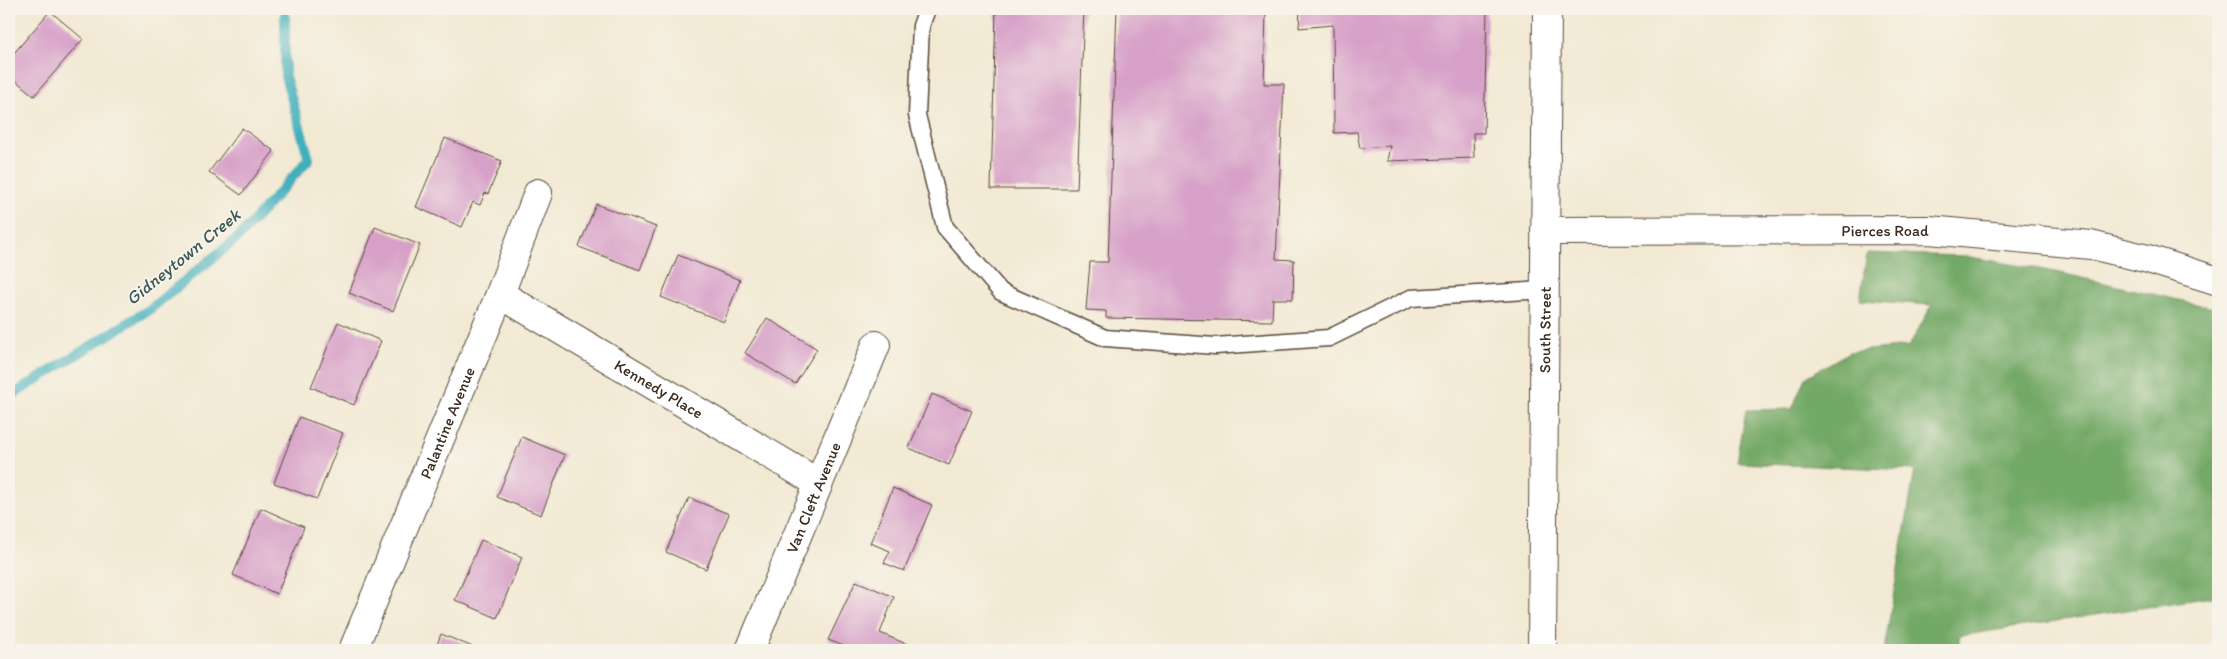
<svg xmlns="http://www.w3.org/2000/svg" width="2227" height="659" font-family="Itim,sans-serif">
<style>
.forest{fill:#73a966;stroke:#576a42}
.lines{fill:none;stroke-linecap:round;stroke-linejoin:round}
.stream{stroke:#40afbc;stroke-width:10}
.building{fill:#d7a0c8}
.service-casing{stroke:#564739;stroke-width:19}
.minor-casing{stroke:#564739;stroke-width:30}
.tertiary-casing{stroke:#564739;stroke-width:30}
.service{stroke:#fff;stroke-width:16}
.minor{stroke:#fff;stroke-width:28}
.tertiary{stroke:#fff;stroke-width:28}
.labels{text-anchor:middle;dominant-baseline:central;stroke-width:4;stroke-linejoin:round;paint-order:stroke}
.street-label{font-size:16px;fill:#3b2a1e;stroke:#f7f3e8}
.water-label{font-size:18px;font-style:italic;fill:#3d5955;stroke:#f7f3e8}
</style>
<rect width="100%" height="100%" fill="#f7f3e8"/>
<filter id="ink" filterUnits="userSpaceOnUse"><feTurbulence type="fractalNoise" baseFrequency=".02" numOctaves="2"/><feDisplacementMap in="SourceGraphic" scale="10" xChannelSelector="R" yChannelSelector="G"/><feConvolveMatrix kernelMatrix="1 2 1 2 8 2 1 2 1" color-interpolation-filters="sRGB"/></filter>
<filter id="wash" filterUnits="userSpaceOnUse"><feTurbulence type="fractalNoise" baseFrequency=".0096" numOctaves="4" result="noise"/><feDisplacementMap in="SourceGraphic" scale="20" xChannelSelector="R" yChannelSelector="G"/><feGaussianBlur stdDeviation="1.12" result="paint"/><feColorMatrix in="noise" values="0 0 0 0 0 0 0 0 0 0 0 0 0 0 0 0 0 1.4 0 .05"/><feComposite in="paint" operator="in"/></filter>
<g filter="url(#wash)">
<rect width="100%" height="100%" fill="#f2e9d3"/>
<path class="forest" d="M1867 253 1964 256 2056 272 2218 309V596L1959 636 1960 650H1884L1915 470 1737 463 1746 410 1792 409 1805 378 1849 352 1909 346 1932 305 1860 300Z"/>
<g class="lines">
<path class="stream" d="M9 397 150 309 241 235 309 159 285 76V9"/>
</g>
<g id="blocks">
<path class="building" d="M996 9H1084L1077 189H991Z
M1117 9H1251V13H1266L1264 84H1284L1276 259 1294 260 1293 299H1273L1272 321 1106 318V311L1086 310 1090 262H1108Z
M1300 9H1487L1484 133H1473L1474 158 1387 161 1390 146 1360 148 1357 132 1334 133 1333 25 1299 28Z
M50 11 83 39 34 96 9 75V59Z
M242 128 274 151 241 195 209 172Z
M445 138 502 161 488 194 485 193 480 205 473 202 462 227 416 207Z
M596 204 656 227 640 270 579 247Z
M375 227 420 245 393 311 349 293Z
M678 255 740 280 724 322 661 297Z
M767 318 817 349 795 384 745 353Z
M338 322 381 341 354 405 311 387Z
M932 394 972 411 949 465 909 448Z
M299 417 343 433 317 499 274 483Z
M522 437 565 455 541 515 497 497Z
M893 488 932 505 904 571 884 563 890 551 870 543Z
M689 498 729 514 706 569 666 552Z
M261 508 304 527 277 594 233 575Z
M481 540 522 557 497 618 455 600Z
M856 581 894 597 880 633 921 650H854L828 640Z
M441 634 480 650H435Z"/>
</g>
</g>
<g filter="url(#ink)">
<use href="#blocks" fill-opacity="0" stroke="#564739" stroke-width="1"/>
<g class="lines">
<defs>
<path id="service" d="M927 9 921 26 917 115 945 227 1001 292 1105 338 1215 346 1329 338 1411 298 1545 290"/>
<g id="minor">
<path id="s1" d="M1545 231 1929 230 2091 245 2148 259 2218 281"/>
<path id="s2" d="M500 294 818 483"/>
<path id="s3" d="M353 650 500 294 538 193"/>
<path id="s4" d="M750 650 876 345"/>
</g>
<g id="tertiary">
<path id="s5" d="M1542 650 1547 9"/>
</g>
</defs>
<use href="#service" class="service-casing"/>
<use href="#minor" class="minor-casing"/>
<use href="#tertiary" class="tertiary-casing"/>
<use href="#service" class="service"/>
<use href="#minor" class="minor"/>
<use href="#tertiary" class="tertiary"/>
</g>
</g>
<g class="labels">
<g class="street-label">
<text stroke="none"><textPath href="#s1" startOffset="340">Pierces Road</textPath></text>
<text stroke="none"><textPath href="#s5" startOffset="320">South Street</textPath></text>
<text stroke="none"><textPath href="#s2" startOffset="185">Kennedy Place</textPath></text>
<text stroke="none"><textPath href="#s3" startOffset="246">Palantine Avenue</textPath></text>
<text stroke="none"><textPath href="#s4" startOffset="165">Van Cleft Avenue</textPath></text>
</g>
<g class="water-label">
<text transform="translate(183 257) rotate(-39)">Gidneytown Creek</text>
</g>
</g>
<rect width="2227" height="659" fill="none" stroke="#f7f3e8" stroke-width="30"/>
</svg>
